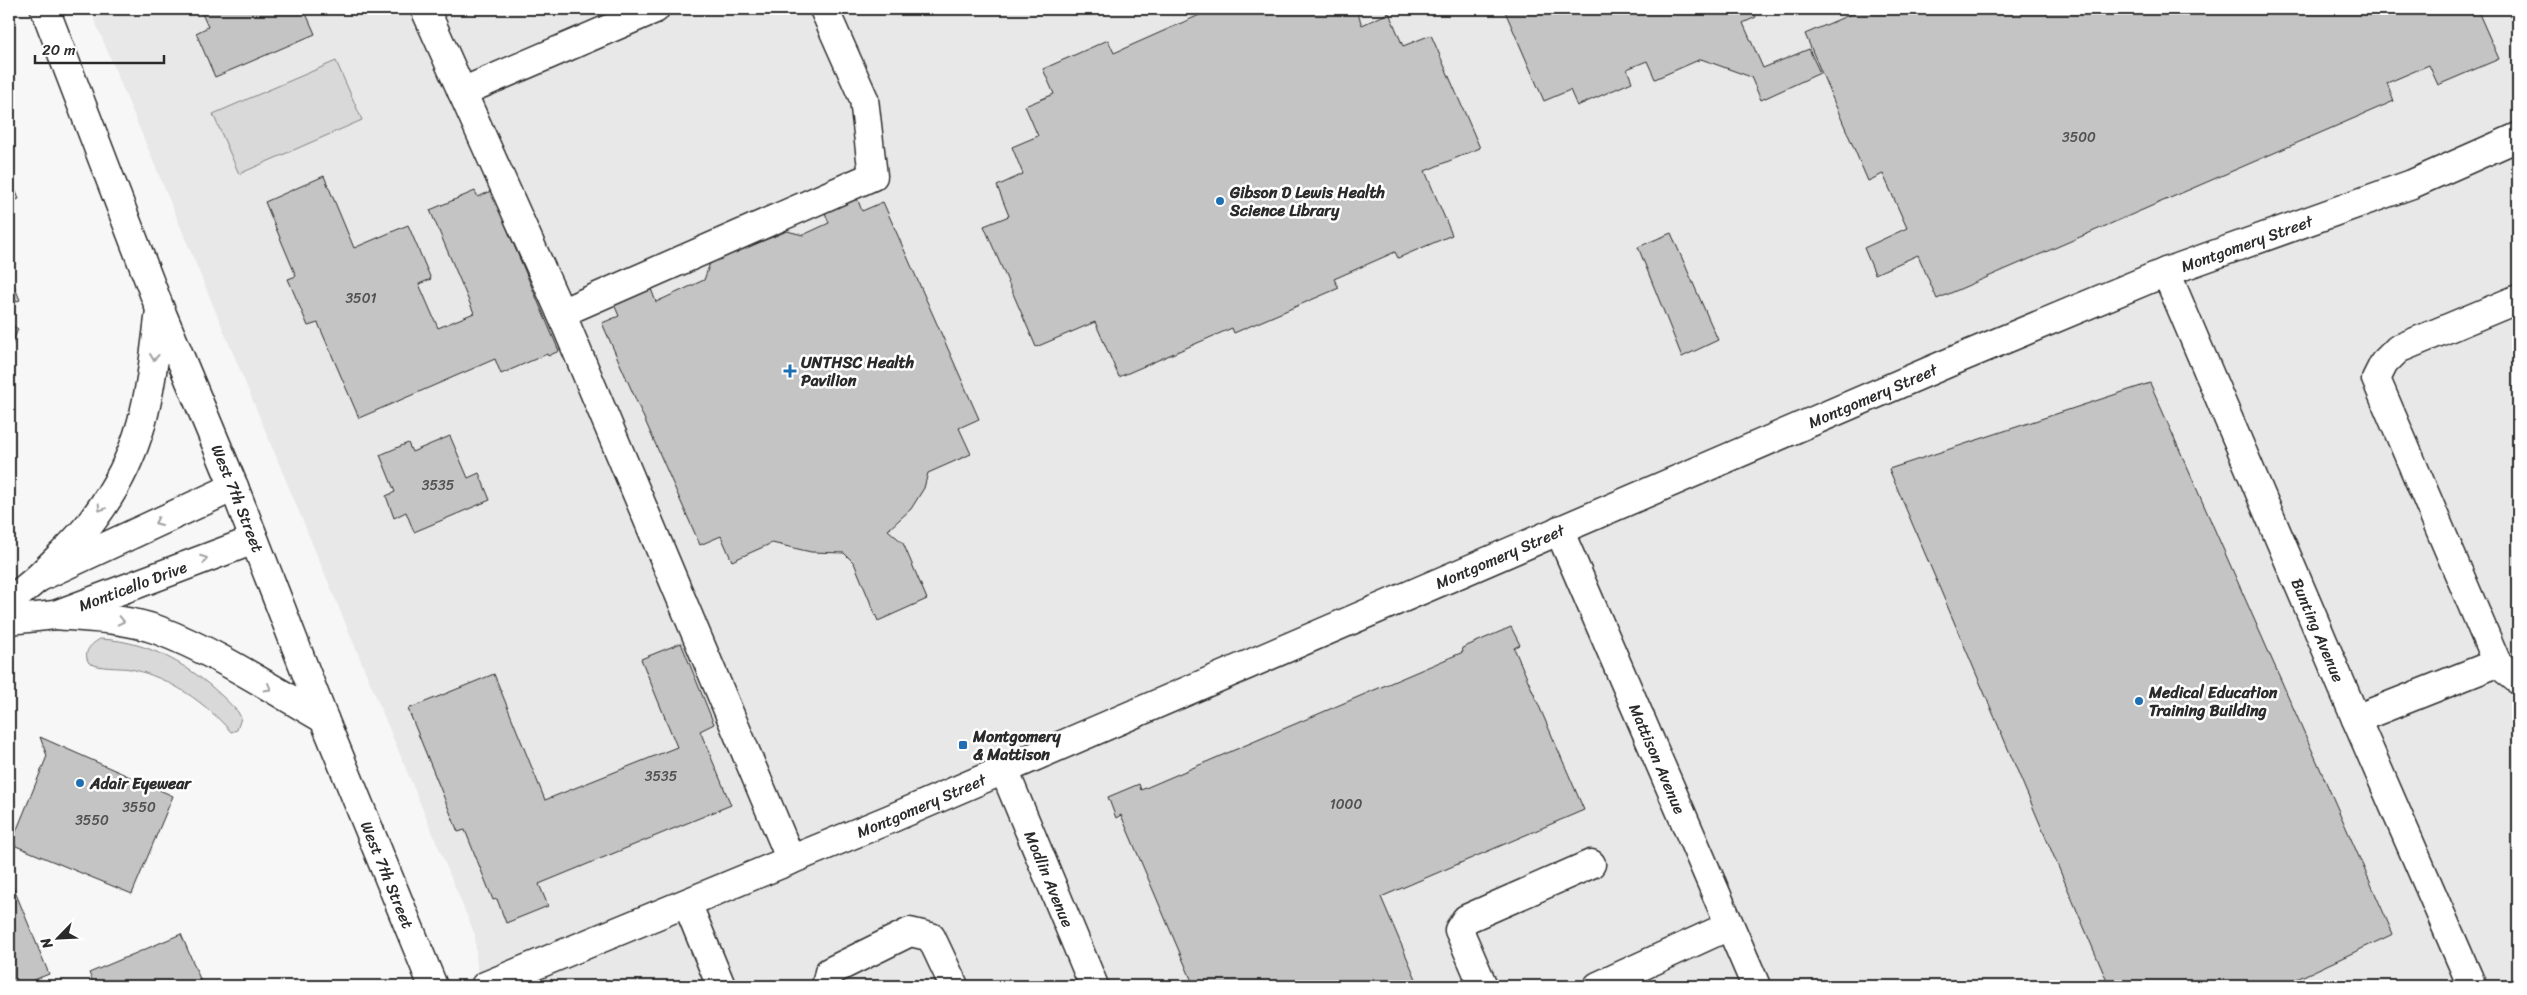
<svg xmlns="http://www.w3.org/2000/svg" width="2527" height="995" font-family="Sriracha,sans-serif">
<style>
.built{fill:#e8e8e8}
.green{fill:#d9d9d9;stroke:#828282}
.building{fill:#c4c4c4;stroke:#2b2b2b}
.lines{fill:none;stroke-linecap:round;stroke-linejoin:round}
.minor-casing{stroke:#2b2b2b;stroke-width:31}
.minor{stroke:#fff;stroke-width:28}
.oneway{stroke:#a0a0a0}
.poi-dot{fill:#1f6fb2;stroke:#fff;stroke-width:2}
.labels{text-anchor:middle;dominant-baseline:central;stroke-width:5;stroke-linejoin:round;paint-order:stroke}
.number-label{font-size:14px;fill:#515151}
.poi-label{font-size:16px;font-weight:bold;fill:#2b2b2b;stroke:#fff;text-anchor:start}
.street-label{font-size:16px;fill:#2b2b2b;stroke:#fff}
</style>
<rect width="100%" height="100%" fill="#f7f7f7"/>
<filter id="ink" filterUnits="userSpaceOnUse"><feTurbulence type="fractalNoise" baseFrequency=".02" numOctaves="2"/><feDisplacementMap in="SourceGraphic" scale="10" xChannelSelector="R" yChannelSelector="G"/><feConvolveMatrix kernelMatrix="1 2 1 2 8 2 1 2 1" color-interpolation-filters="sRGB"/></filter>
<g filter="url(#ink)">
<path class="built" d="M99 9H2518V986H478L475 935 94 19Z"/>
<path class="green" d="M336 61 362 120 239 174 213 114Z
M100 639C155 641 202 673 238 712L241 718 237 730 231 732C205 702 170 678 131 669 119 667 100 669 89 663 82 652 91 644 100 639Z"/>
<path class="building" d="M200 9H304L315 34 215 77 196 33 208 27Z
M1213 9H1356L1362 25 1389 13 1403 46 1431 35 1480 148 1425 171 1452 235 1398 258 1395 252 1334 279 1339 288 1234 333 1232 328 1119 377 1095 322 1036 347 984 226 1009 216 997 186 1023 174 1012 147 1038 136 1025 106 1054 94 1043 69 1108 40 1114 53Z
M1504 9H1753L1756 17 1743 23 1763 68 1809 49 1820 73 1761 100 1751 77 1701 59 1655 79 1647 61 1627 69 1632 82 1577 106 1570 90 1544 101Z
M1863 9H2477L2499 59 2438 85 2429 65 2387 83 2394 101 1937 299 1918 255 1875 274 1864 248 1907 228 1883 174 1868 181 1805 34Z
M9 175 19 199 9 203Z
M324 176 354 248 408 225 431 279 419 284 438 328 474 313 430 210 475 191 478 197 491 191 559 351 548 356 547 354 501 374 495 359 359 418 318 323 308 326 288 279 296 276 265 202Z
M857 198 862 211 883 202 979 419 959 428 971 454 928 473 924 488 911 509 888 530 903 543 927 599 878 621 854 563 844 553 811 552 772 543 732 561 721 536 700 545 602 323 619 316 613 302 650 286 656 302 704 280 710 263 787 231 803 235 829 223 825 213Z
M1671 233 1718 340 1682 357 1638 247Z
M9 273 20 300 9 304Z
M9 323 18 329 9 352Z
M2150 383 2393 934 2282 986H2109L1889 469Z
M450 436 468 478 479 473 490 500 414 532 406 512 394 518 386 496 395 492 380 455 408 443 412 452Z
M1511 627 1520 645 1514 648 1584 810 1381 897 1419 986H1194L1121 815 1116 818 1108 797 1139 784 1141 790 1463 652 1462 648Z
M681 643 714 724 700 731 731 805 539 884 548 906 506 923 497 899 493 900 465 830 458 832 408 709 494 674 545 800 677 747 641 659Z
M40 737 173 796 132 894 11 844 47 756Z
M9 877 49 974 19 986H9Z
M181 934 203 986H95L89 973Z"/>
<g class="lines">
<defs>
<g id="minor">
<path id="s1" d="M45 9 160 309 234 487 324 719 433 986"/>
<path d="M425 9 561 313 873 176 864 99 824 9"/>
<path d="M462 92 655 9"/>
<path id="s2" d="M2166 272 2356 719 2472 986"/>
<path d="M561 313 791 860"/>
<path id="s3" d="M1559 530 1756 986"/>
<path d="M38 578C57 558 80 539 95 517 146 448 150 391 160 310"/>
<path d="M9 602 38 578 234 487"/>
<path d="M55 615C90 618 125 618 158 630 216 652 270 688 324 719"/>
<path id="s4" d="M9 620 55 615 254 540"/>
<path d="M2497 663 2376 379 2384 363 2398 349 2518 299"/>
<path d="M2356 719 2497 663 2518 680"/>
<path id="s5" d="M1004 770 1094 986"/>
<path d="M687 903 721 986"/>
<path id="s6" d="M485 986 890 819 1948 363 2166 272 2412 184 2518 137"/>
<path d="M826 986 829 972 910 932 931 937 954 986"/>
<path d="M1483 986 1459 930 1466 919 1591 864"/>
<path d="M1598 986 1729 926"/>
</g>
</defs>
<use href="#minor" class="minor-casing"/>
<use href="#minor" class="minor"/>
</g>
<defs><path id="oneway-chevron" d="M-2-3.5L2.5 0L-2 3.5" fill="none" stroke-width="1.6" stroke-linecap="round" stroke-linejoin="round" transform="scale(1.25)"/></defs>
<g class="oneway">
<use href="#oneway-chevron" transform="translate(154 357) rotate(97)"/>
<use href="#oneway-chevron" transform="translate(101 508) rotate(123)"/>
<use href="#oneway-chevron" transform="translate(158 522) rotate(155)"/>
<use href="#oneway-chevron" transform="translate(204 559) rotate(-21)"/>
<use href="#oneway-chevron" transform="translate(121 621) rotate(13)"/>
<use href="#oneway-chevron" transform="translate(268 688) rotate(30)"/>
</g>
</g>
<g class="poi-dot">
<circle cx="1220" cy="201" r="5"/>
<path d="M787.5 363.5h5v5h5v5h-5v5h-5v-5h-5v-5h5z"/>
<circle cx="2139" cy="701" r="5"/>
<rect x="958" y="740" width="10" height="10" rx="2.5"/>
<circle cx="80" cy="783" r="5"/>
</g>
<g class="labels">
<g class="number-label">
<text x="2079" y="137">3500</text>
<text x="361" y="298">3501</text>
<text x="438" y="485">3535</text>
<text x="661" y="776">3535</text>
<text x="1346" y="804">1000</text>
<text x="139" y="807">3550</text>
<text x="92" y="820">3550</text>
</g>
<g class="poi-label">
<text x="1230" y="192">Gibson D Lewis Health<tspan x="1230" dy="18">Science Library</tspan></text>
<text x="801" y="362">UNTHSC Health<tspan x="801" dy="18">Pavilion</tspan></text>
<text x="2149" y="692">Medical Education<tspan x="2149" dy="18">Training Building</tspan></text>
<text x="973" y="736">Montgomery<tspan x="973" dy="18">&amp; Mattison</tspan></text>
<text x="90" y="783">Adair Eyewear</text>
</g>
<g class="street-label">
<text stroke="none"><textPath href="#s6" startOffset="1912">Montgomery Street</textPath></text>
<text stroke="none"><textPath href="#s6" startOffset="1508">Montgomery Street</textPath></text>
<text stroke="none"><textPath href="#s1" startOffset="526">West 7th Street</textPath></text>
<text stroke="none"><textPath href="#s6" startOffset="1102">Montgomery Street</textPath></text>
<text stroke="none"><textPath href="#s4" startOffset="129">Monticello Drive</textPath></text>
<text stroke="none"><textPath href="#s2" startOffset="389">Bunting Avenue</textPath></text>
<text stroke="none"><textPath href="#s3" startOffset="249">Mattison Avenue</textPath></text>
<text stroke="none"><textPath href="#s6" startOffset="472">Montgomery Street</textPath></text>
<text stroke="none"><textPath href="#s1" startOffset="931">West 7th Street</textPath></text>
<text stroke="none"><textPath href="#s5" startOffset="118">Modlin Avenue</textPath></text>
</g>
</g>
<rect width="2527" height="995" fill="none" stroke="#fff" stroke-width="30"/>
<rect x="15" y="15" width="2497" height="965" fill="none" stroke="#2b2b2b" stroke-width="2" filter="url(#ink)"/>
<g transform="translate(58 938) rotate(246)" stroke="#ffffff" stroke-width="4" paint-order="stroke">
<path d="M0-4L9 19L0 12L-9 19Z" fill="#2b2b2b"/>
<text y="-8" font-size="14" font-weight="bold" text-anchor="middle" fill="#2b2b2b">N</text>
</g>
<path d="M35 55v8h129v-8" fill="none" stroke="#2b2b2b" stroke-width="2.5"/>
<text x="42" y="55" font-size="15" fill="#2b2b2b" stroke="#ffffff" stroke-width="4" paint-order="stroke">20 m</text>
</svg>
